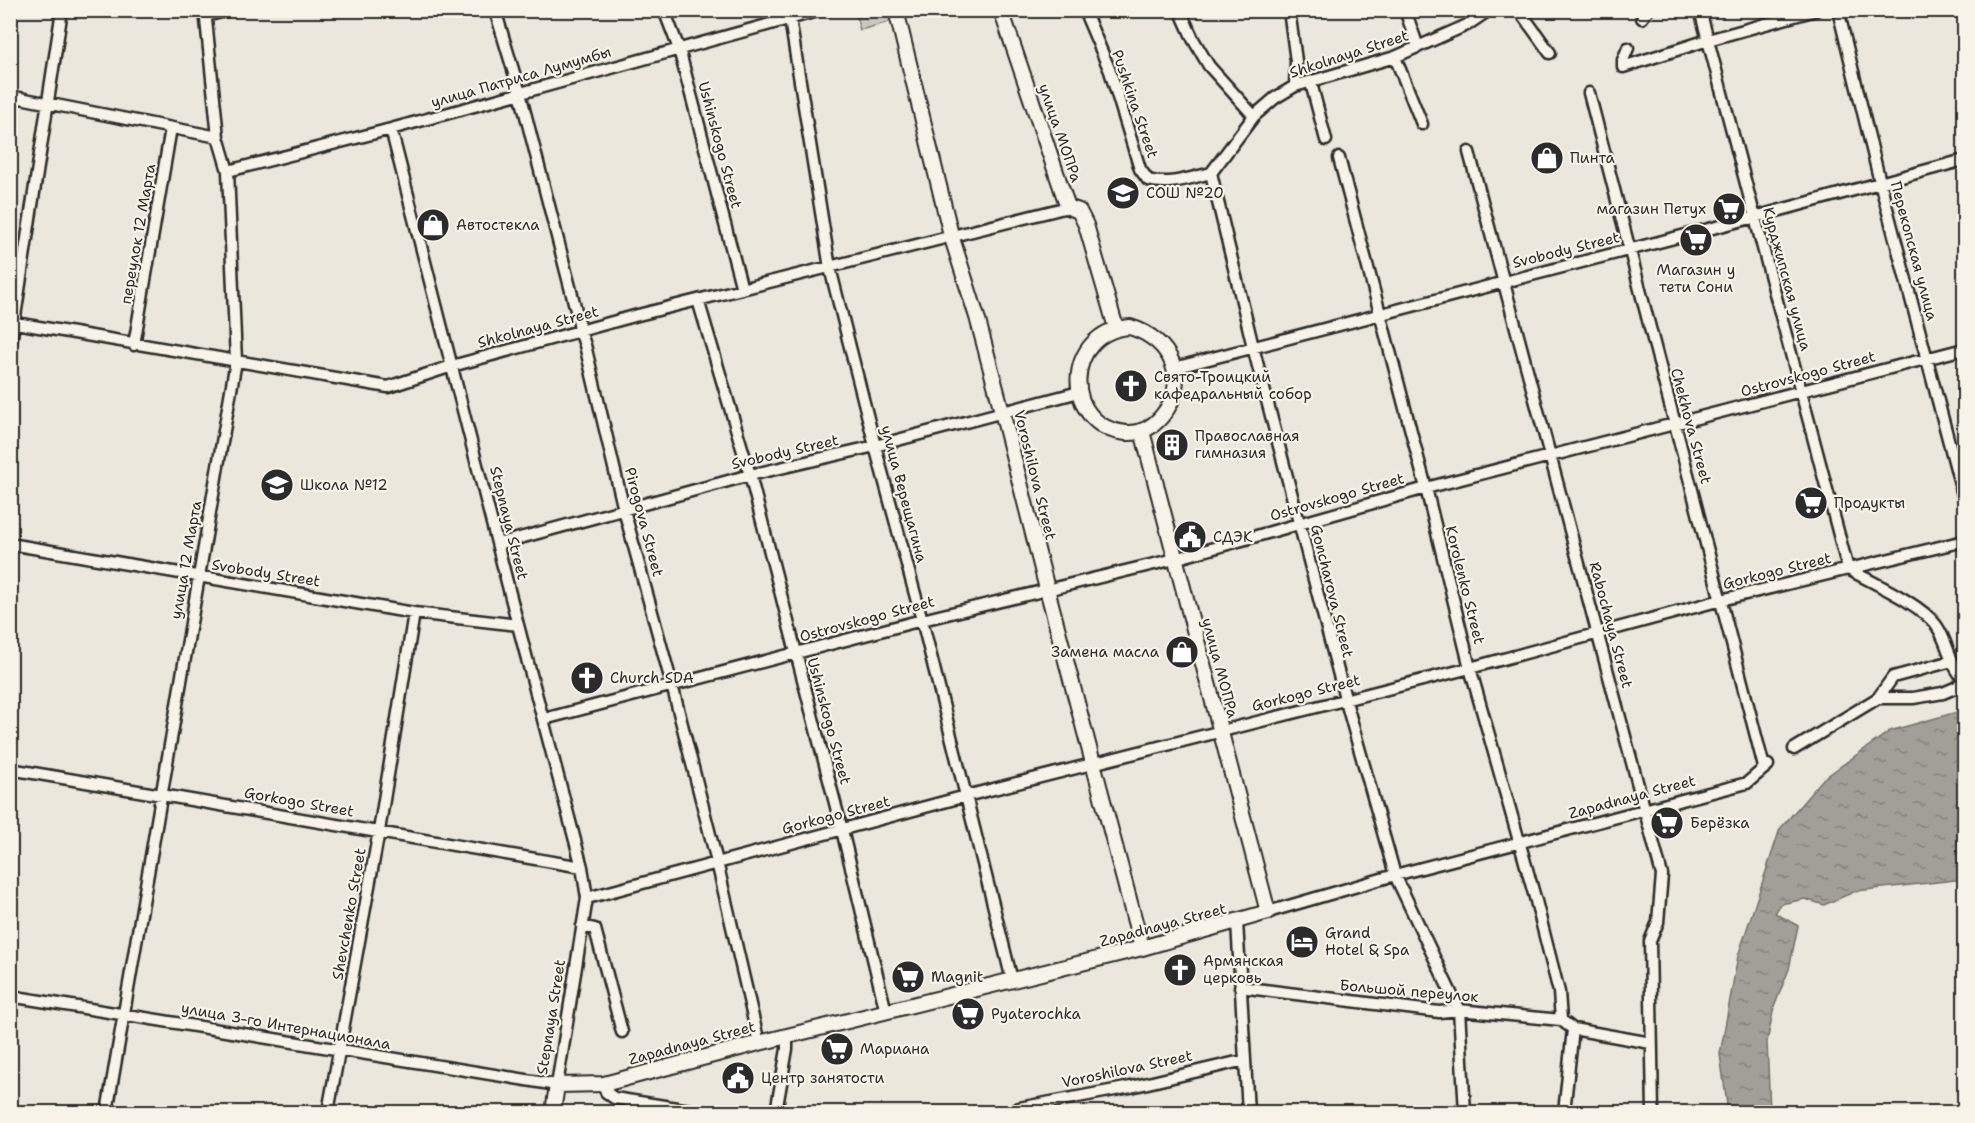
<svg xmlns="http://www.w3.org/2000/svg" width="1975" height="1123" font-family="'Shantell Sans',sans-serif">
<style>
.park{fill:url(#park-crowns);stroke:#7b7a75;stroke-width:1.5}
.water{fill:url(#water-ripples);stroke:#72716c;stroke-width:1.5}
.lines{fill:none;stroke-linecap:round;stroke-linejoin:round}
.minor-casing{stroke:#2b2b2b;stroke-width:15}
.major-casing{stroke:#2b2b2b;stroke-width:18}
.minor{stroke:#f7f3e8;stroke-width:10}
.major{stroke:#f7f3e8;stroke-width:14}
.labels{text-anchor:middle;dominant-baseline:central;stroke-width:4.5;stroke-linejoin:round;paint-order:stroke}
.street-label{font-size:15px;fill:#2b2b2b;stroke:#f7f3e8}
.poi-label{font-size:15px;fill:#2b2b2b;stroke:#f7f3e8;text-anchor:start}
</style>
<defs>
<pattern id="park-crowns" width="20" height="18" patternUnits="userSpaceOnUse" patternTransform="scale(1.5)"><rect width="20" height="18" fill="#cbc8bf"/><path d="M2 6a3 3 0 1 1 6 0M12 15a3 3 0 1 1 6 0" fill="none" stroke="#aeaca4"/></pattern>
<pattern id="water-ripples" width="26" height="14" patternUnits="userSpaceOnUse" patternTransform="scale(1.5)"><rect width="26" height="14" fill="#a29f98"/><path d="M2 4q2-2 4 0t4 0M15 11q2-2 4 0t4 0" fill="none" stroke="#84827c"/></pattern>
</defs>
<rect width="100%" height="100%" fill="#ebe7dd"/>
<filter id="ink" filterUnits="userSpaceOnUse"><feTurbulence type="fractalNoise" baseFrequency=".0167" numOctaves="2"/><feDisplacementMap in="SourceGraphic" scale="12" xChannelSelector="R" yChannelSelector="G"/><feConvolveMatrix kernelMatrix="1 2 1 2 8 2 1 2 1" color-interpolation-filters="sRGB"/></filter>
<g filter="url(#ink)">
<path class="park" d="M855 11H891L893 21 860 30Z"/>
<path class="water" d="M1964 710V879L1856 891 1824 905 1805 899 1781 904 1775 913 1798 926 1789 969 1774 1007 1767 1042 1770 1112H1728L1720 1054 1738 956 1780 829 1823 779 1890 731Z"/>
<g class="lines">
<defs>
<path id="minor" d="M495 10 520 93 578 318 580 331 585 345 624 510 672 685 717 862 759 1043
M664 10 679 49 742 289
M787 10 790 19 830 268 875 446 922 620 1012 980
M1084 10 1110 71 1140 169 1148 180C1169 186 1190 178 1211 173
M1180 10 1193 39 1209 66 1254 116
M1289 10 1296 61 1295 86
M1405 10 1418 47
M1519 10 1550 53
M1700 10 1848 569C1873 583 1919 603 1936 625 1948 641 1949 664 1964 679
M1838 10 1880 182 1964 499
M206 16 229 10
M1642 18 1648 10
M1628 48 1623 60V67L1708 40 1816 10
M1395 57 1422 124
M1311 83 1326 140
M1589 93 1764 767
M10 96 218 137
M1469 152 1662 875 1658 922 1650 941 1653 1112
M1339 158 1426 488 1470 668 1536 901 1559 992 1561 1020
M228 171 391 129 821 10
M1211 173 1253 347 1345 698 1395 875 1459 1010 1465 1112
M1211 173 1254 116 1275 98 1295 86 1395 57 1467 25 1489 10
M698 300 750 475 842 830 886 1012
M10 322 388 387 452 366 638 315 1068 207
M134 345 171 128
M10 349 62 10
M1174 368 1755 217 1964 160
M10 544 414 613 518 625
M498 544 750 475 875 446 1079 392
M1878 698 1893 677 1952 661
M544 719 922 620 1175 559 1426 488 1964 349
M1794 749 1878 698H1913L1943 693 1957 687 1964 679
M10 769 582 867
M587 898 966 796 1470 668 1721 600 1964 541
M1268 912 1395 875 1747 783 1768 765
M1237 922 1248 1112
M582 926 595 929 622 1032
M1240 987 1439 1012 1459 1010 1561 1020 1573 1029 1651 1043
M10 996 557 1085 587 898 582 867 518 625 391 129
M604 1084 606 1092 614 1098 702 1112
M107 1112 236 361 228 171 218 137 205 10
M328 1112 379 831 414 613
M776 1112 787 1049V1036
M1011 1112 1019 1108 1131 1087 1245 1060
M1564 1112 1573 1029"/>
<path id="major" d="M896 10 951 235 977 317 999 400 1047 589 1142 948
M1001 10 1063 193 1068 207 1079 211 1086 225 1116 328
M1130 327C1171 339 1191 381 1162 416 1152 428 1141 434 1126 433 1061 427 1063 331 1130 327Z
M553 1112 557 1085 604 1084 759 1043 1142 948 1268 912 1142 431"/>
</defs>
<use href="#minor" class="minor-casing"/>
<use href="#major" class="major-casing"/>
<use href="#minor" class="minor"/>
<use href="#major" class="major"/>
</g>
</g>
<defs>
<symbol id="shop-disc" viewBox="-11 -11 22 22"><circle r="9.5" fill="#2b2b2b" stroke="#f7f3e8"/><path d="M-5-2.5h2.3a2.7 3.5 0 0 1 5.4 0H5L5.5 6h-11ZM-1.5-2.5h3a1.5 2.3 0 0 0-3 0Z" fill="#fff"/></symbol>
<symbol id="school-disc" viewBox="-11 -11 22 22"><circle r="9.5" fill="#2b2b2b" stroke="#f7f3e8"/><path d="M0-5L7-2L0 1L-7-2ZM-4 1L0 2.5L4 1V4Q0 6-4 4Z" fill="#fff"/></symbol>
<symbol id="supermarket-disc" viewBox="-11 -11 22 22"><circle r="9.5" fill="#2b2b2b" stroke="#f7f3e8"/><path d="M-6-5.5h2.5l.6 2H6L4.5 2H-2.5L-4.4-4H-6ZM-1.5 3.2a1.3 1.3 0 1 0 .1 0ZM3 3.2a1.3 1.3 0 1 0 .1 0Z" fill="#fff"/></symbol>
<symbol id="church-disc" viewBox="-11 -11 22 22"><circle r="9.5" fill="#2b2b2b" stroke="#f7f3e8"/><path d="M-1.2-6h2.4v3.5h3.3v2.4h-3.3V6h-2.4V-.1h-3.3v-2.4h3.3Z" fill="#fff"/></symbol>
<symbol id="building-disc" viewBox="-11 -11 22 22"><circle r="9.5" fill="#2b2b2b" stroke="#f7f3e8"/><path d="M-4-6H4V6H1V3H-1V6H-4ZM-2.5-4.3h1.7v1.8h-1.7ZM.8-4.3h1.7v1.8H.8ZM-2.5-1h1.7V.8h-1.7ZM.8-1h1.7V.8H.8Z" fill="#fff"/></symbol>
<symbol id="civic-disc" viewBox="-11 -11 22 22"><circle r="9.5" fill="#2b2b2b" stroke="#f7f3e8"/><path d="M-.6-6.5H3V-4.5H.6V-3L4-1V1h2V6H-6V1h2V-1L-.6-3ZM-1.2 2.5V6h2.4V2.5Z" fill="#fff"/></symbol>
<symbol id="hotel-disc" viewBox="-11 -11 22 22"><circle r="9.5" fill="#2b2b2b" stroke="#f7f3e8"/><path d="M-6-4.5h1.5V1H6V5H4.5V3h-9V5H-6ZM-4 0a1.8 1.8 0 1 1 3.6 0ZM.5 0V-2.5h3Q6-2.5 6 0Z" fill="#fff"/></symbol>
</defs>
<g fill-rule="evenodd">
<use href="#shop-disc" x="1528" y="139" width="38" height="38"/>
<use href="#school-disc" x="1104" y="174" width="38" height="38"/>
<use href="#supermarket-disc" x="1710" y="190" width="38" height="38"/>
<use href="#shop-disc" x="414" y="206" width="38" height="38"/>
<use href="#supermarket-disc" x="1677" y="221" width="38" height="38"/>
<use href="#church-disc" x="1112" y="367" width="38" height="38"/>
<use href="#building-disc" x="1153" y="426" width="38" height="38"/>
<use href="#school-disc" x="258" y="466" width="38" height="38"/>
<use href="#supermarket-disc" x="1792" y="484" width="38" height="38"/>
<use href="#civic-disc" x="1171" y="518" width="38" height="38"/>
<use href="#shop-disc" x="1163" y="633" width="38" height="38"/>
<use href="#church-disc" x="568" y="659" width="38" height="38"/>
<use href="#supermarket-disc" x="1648" y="804" width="38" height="38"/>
<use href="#hotel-disc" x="1283" y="923" width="38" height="38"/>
<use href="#church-disc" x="1161" y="951" width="38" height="38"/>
<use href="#supermarket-disc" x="889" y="958" width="38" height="38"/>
<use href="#supermarket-disc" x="949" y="995" width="38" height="38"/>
<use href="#supermarket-disc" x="818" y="1030" width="38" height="38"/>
<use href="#civic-disc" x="719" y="1059" width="38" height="38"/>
</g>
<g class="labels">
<g class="street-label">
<text transform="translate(1349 54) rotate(-18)">Shkolnaya Street</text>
<text transform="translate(521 77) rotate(-16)">улица Патриса Лумумбы</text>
<text transform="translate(1135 104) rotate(71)">Pushkina Street</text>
<text transform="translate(1060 133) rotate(71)">улица МОПРа</text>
<text transform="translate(720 145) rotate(75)">Ushinskogo Street</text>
<text transform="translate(138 234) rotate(-80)">переулок 12 Марта</text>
<text transform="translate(1566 250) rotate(-14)">Svobody Street</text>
<text transform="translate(1914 251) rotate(75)">Перекопская улица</text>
<text transform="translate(1787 279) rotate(75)">Курджипская улица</text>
<text transform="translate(538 327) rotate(-15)">Shkolnaya Street</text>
<text transform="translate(1808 374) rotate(-15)">Ostrovskogo Street</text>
<text transform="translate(1691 426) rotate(75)">Chekhova Street</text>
<text transform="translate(785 452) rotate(-13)">Svobody Street</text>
<text transform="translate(1035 475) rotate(76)">Voroshilova Street</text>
<text transform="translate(904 494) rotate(75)">улица Верещагина</text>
<text transform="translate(1337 497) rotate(-16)">Ostrovskogo Street</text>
<text transform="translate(644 522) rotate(75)">Pirogova Street</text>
<text transform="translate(509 523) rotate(76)">Stepnaya Street</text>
<text transform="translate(186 560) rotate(-80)">улица 12 Марта</text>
<text transform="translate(1777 571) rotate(-14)">Gorkogo Street</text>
<text transform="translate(266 573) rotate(9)">Svobody Street</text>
<text transform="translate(1465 585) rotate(76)">Korolenko Street</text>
<text transform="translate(1332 591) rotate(76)">Goncharova Street</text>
<text transform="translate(867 619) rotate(-15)">Ostrovskogo Street</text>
<text transform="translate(1611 625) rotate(75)">Rabochaya Street</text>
<text transform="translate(1220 668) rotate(75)">улица МОПРа</text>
<text transform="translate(1306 693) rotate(-14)">Gorkogo Street</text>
<text transform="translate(829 721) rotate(75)">Ushinskogo Street</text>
<text transform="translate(1632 797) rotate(-15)">Zapadnaya Street</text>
<text transform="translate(299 802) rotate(10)">Gorkogo Street</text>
<text transform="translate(836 815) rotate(-15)">Gorkogo Street</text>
<text transform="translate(349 914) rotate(-80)">Shevchenko Street</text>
<text transform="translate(1163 925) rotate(-15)">Zapadnaya Street</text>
<text transform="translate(1409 991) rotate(5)">Большой переулок</text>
<text transform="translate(551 1017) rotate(-81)">Stepnaya Street</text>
<text transform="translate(286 1026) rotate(10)">улица 3-го Интернационала</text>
<text transform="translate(692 1043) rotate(-15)">Zapadnaya Street</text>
<text transform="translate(1127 1069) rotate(-12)">Voroshilova Street</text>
</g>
<g class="poi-label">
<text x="1570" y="158">Пинта</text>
<text x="1146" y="193">СОШ №20</text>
<text x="1706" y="209" text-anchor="end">магазин Петух</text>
<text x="456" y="225">Автостекла</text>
<text x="1696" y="270" text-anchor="middle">Магазин у<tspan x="1696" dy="17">тети Сони</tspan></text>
<text x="1154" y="377">Свято-Троицкий<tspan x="1154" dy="17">кафедральный собор</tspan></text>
<text x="1195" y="436">Православная<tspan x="1195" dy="17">гимназия</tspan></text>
<text x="300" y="485">Школа №12</text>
<text x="1834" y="503">Продукты</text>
<text x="1213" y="537">СДЭК</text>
<text x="1159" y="652" text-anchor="end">Замена масла</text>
<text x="610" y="678">Church SDA</text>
<text x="1690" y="823">Берёзка</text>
<text x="1325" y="933">Grand<tspan x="1325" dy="17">Hotel &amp; Spa</tspan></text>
<text x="1203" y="961">Армянская<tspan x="1203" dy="17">церковь</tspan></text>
<text x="931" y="977">Magnit</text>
<text x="991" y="1014">Pyaterochka</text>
<text x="860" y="1049">Мариана</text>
<text x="761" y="1078">Центр занятости</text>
</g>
</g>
<rect width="1975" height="1123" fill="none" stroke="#f7f3e8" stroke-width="36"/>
<rect x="18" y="18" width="1939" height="1087" fill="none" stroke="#2b2b2b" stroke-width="2" filter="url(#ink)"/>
</svg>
